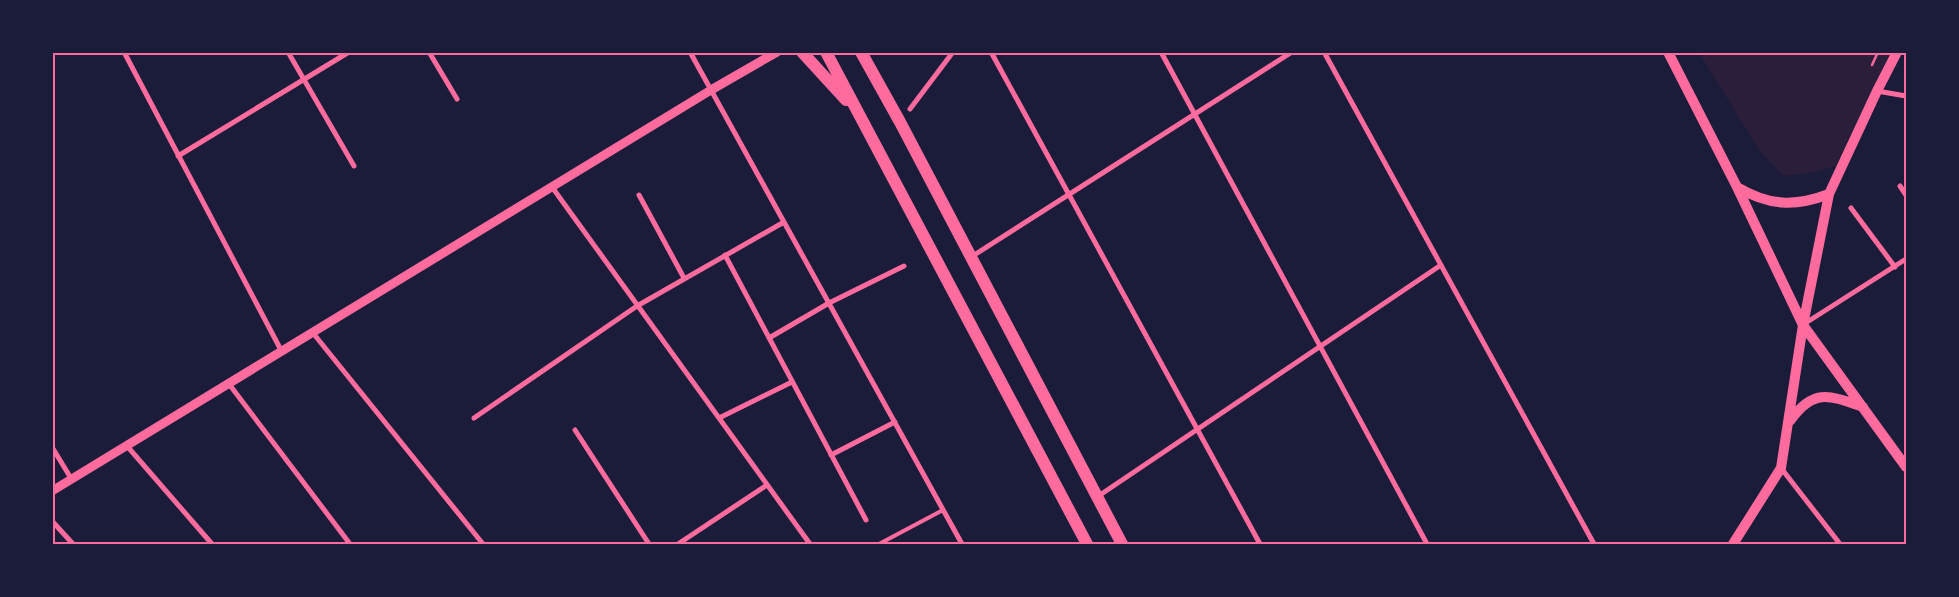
<svg xmlns="http://www.w3.org/2000/svg" width="1959" height="597" font-family="'Source Sans 3',sans-serif">
<style>
.green{fill:#2a1e3b}
.lines{fill:none;stroke-linecap:round;stroke-linejoin:round}
.path{stroke:#ff6b9d;stroke-width:2.5}
.service{stroke:#ff6b9d;stroke-width:4}
.minor{stroke:#ff6b9d;stroke-width:5}
.tertiary{stroke:#ff6b9d;stroke-width:9}
.secondary{stroke:#ff6b9d;stroke-width:10}
.primary{stroke:#ff6b9d;stroke-width:12}
.neatline{fill:none;stroke:#ff6b9d;stroke-width:2}
</style>
<rect width="100%" height="100%" fill="#1b1b3a"/>
<path class="green" d="M1699 53H1892L1840 165 1811 173 1783 176 1760 151Z"/>
<g class="lines">
<path class="path" d="M1872 65 1878 52"/>
<path class="service" d="M879 544 943 510"/>
<path class="minor" d="M124 52 282 352
M288 52 354 166
M429 52 457 99
M690 52 962 544
M991 52 1260 544
M1161 52 1427 544
M1324 52 1594 544
M1877 91 1906 96
M910 109 953 52
M178 156 349 52
M1900 186 1906 195
M552 187 810 544
M639 195 684 278
M1851 208 1895 267
M725 255 866 520
M971 257 1292 52
M1804 324 1906 259
M313 333 483 544
M769 338 829 303 904 266
M229 384 350 544
M474 418 637 306 784 222
M719 418 792 382
M575 430 649 544
M127 446 212 544
M52 447 72 480
M831 455 895 422
M1781 468 1840 544
M1097 497 1441 265
M52 521 73 544
M678 544 767 485"/>
<path class="tertiary" d="M52 491 711 90 777 52"/>
<path class="secondary" d="M1668 52 1737 187 1803 325 1906 467
M1737 187C1769 206 1795 207 1829 194
M1790 421C1813 388 1829 395 1863 407
M1733 544 1781 468 1803 325 1829 194 1877 91 1897 52"/>
<path class="primary" d="M802 52 846 100
M826 52 1087 544
M861 52 900 122 1122 544"/>
</g>
<rect width="1959" height="597" fill="none" stroke="#1b1b3a" stroke-width="108"/>
<rect x="54" y="54" width="1851" height="489" class="neatline"/>
</svg>
